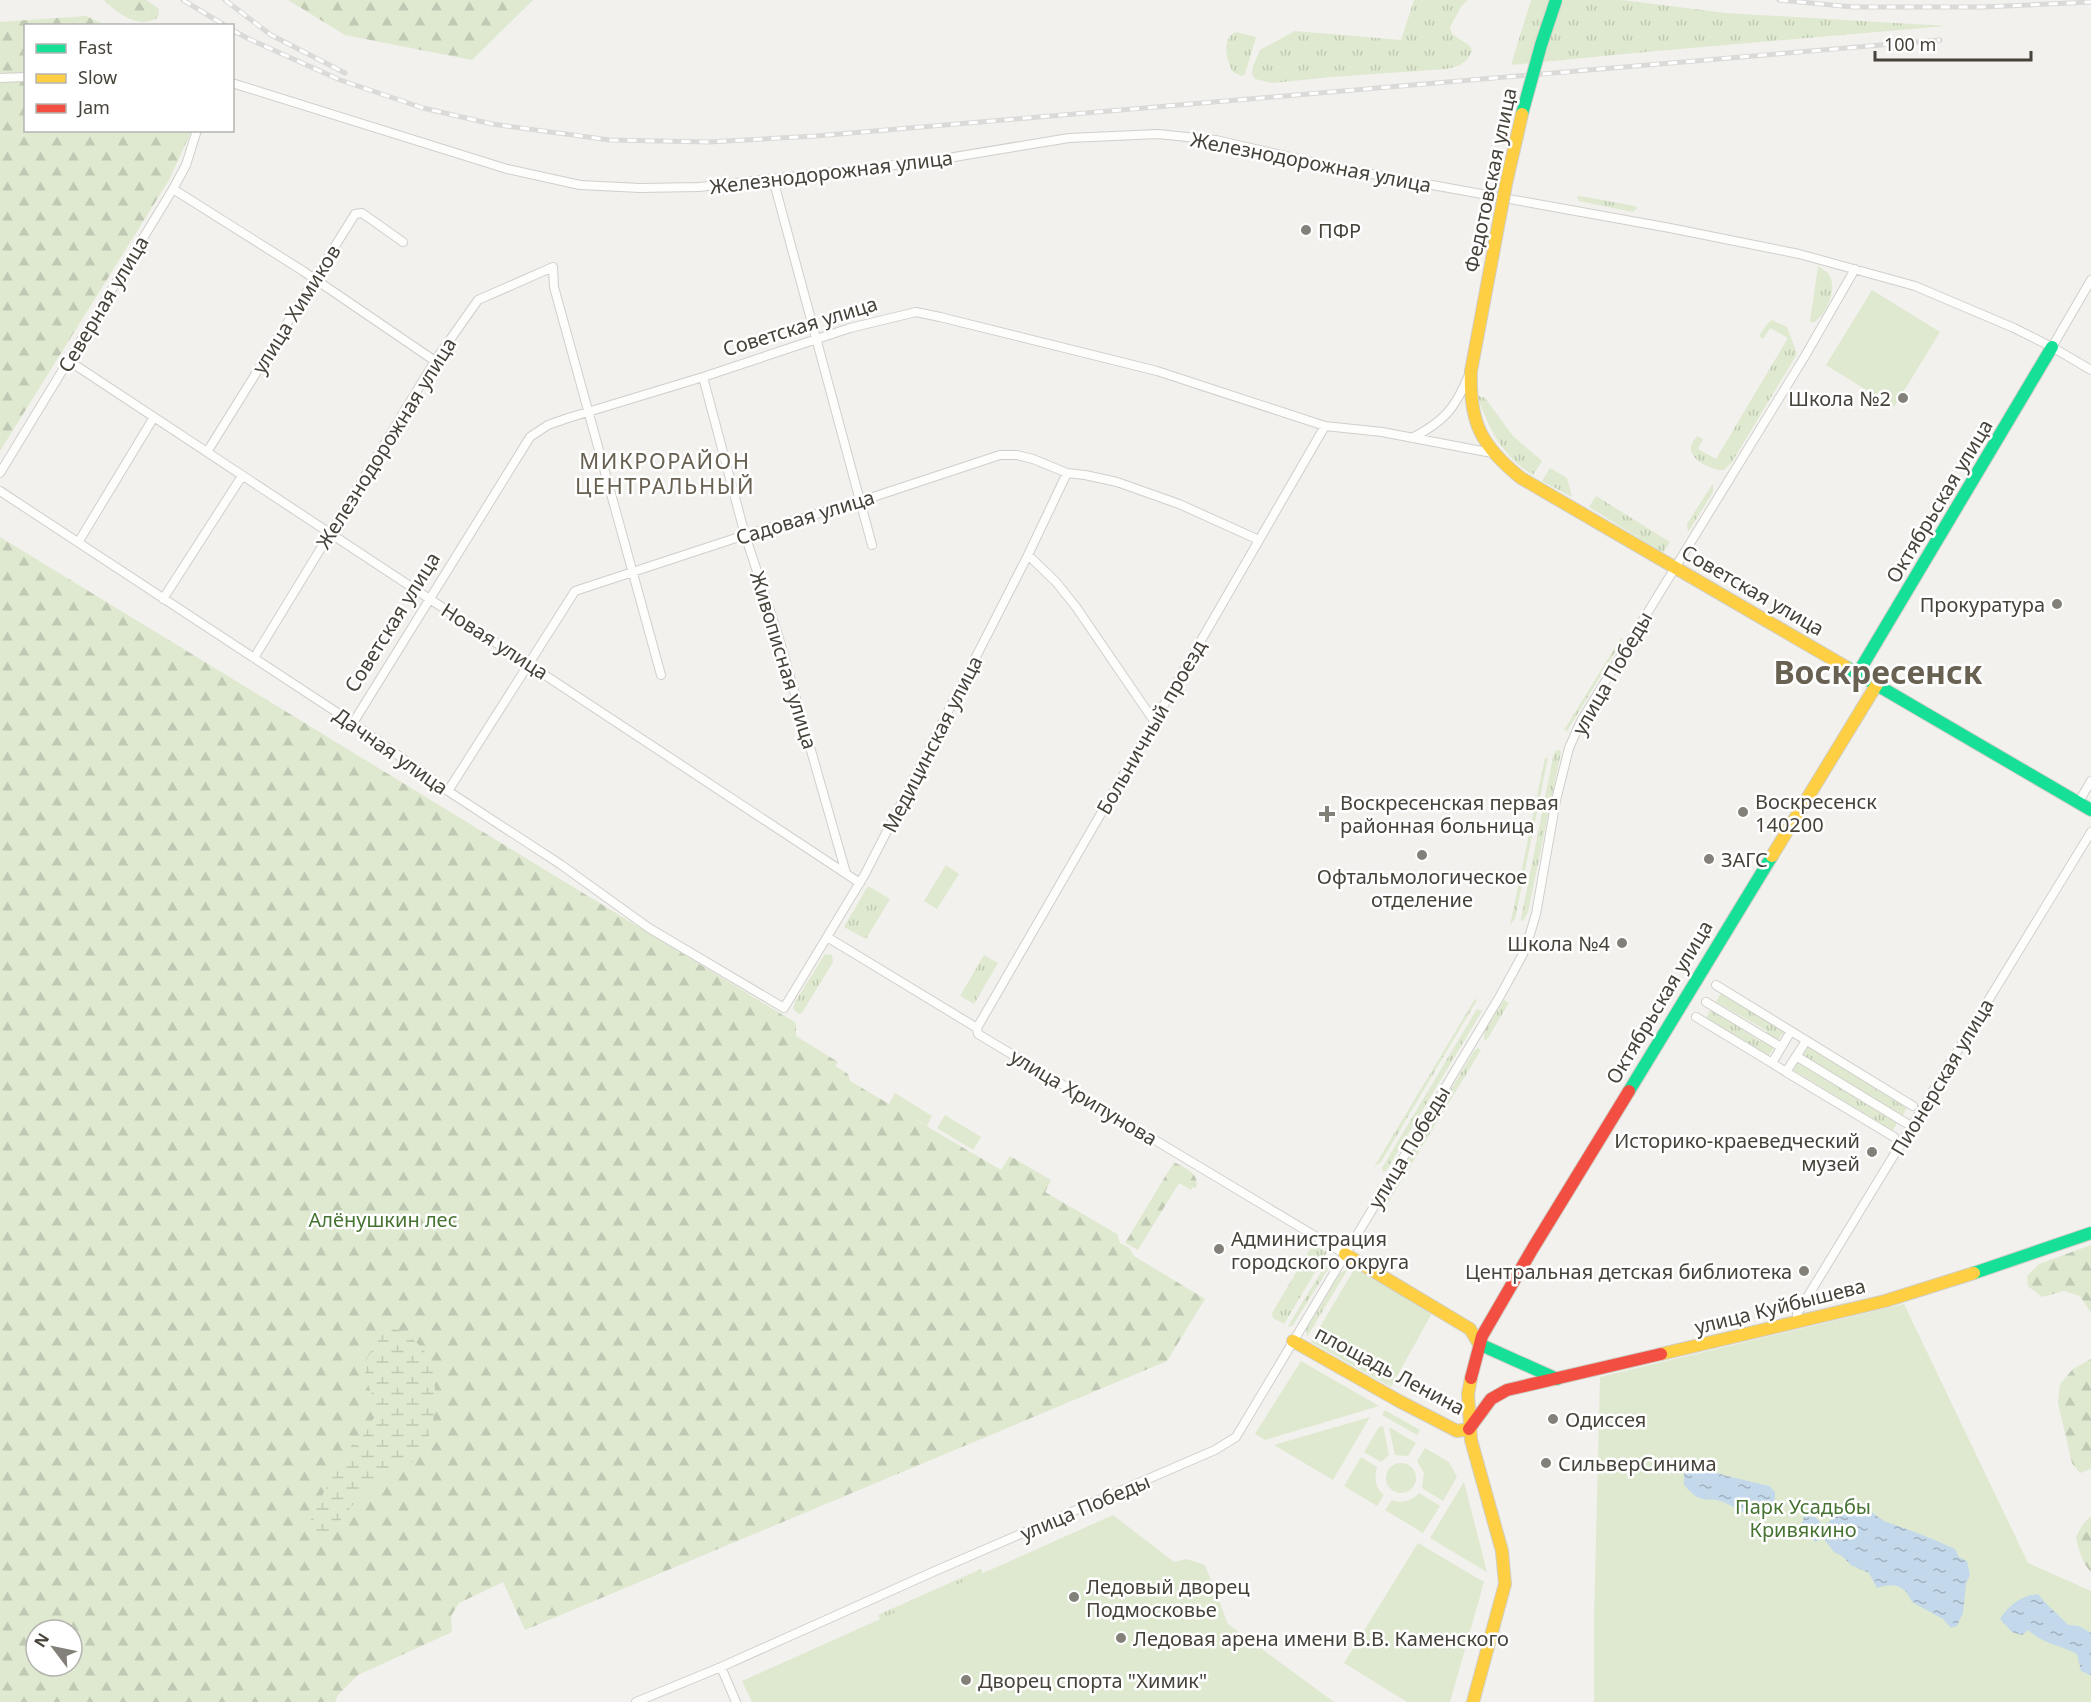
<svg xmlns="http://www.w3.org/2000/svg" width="2091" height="1702" font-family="'Noto Sans',sans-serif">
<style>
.grass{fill:url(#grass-tufts)}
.forest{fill:url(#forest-firs);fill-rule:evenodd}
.wetland{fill:url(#wetland-marsh)}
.park{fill:#dee9d0}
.water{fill:url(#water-ripples)}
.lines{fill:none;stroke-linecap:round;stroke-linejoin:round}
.street-casing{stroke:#d0cfcb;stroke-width:10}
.fast-casing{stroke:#d0cec5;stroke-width:14}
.slow-casing{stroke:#d0cec5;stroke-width:14}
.jam-casing{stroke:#d0cec5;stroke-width:14}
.street{stroke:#fdfdfc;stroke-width:8}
.fast{stroke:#16e098;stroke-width:12}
.slow{stroke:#ffcf43;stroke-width:12}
.jam{stroke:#f24e42;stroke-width:12}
.rail-casing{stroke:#dadad9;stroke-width:5}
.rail{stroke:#fff;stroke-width:3;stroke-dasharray:9;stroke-linecap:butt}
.fast-bridge-casing{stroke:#d0cec5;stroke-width:14;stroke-linecap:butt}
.slow-bridge-casing{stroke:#d0cec5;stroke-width:14;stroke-linecap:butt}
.fast-bridge{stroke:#16e098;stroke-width:12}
.slow-bridge{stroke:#ffcf43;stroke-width:12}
.poi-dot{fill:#838079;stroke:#fff;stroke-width:2}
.labels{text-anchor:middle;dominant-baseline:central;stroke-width:5;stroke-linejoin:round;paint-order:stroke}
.street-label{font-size:20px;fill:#47433a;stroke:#fff}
.poi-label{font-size:20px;fill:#47433a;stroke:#fff;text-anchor:start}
.park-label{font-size:20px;fill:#477333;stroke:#fff}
.quarter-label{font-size:22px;letter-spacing:1.5px;fill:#696152;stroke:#fff}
.town-label{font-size:32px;font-weight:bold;fill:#696152;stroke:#fff}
</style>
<defs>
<pattern id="grass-tufts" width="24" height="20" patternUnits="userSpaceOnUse" patternTransform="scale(1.5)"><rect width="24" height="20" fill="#dee9d0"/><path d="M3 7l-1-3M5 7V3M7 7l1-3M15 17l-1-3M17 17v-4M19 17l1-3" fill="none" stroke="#c0c9b3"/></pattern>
<pattern id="forest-firs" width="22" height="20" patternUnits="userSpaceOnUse" patternTransform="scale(1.5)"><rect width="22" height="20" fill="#dee9d0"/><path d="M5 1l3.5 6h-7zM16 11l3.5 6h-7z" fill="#c0c9b3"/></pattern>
<pattern id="wetland-marsh" width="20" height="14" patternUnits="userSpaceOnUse" patternTransform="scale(1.5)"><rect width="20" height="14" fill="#dee9d0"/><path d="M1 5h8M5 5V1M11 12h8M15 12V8" fill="none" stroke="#c0c9b3"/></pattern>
<pattern id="water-ripples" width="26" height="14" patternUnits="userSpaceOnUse" patternTransform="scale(1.5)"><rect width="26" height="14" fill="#c3d8ea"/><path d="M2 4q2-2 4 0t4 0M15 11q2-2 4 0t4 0" fill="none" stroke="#a0b1bf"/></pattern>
</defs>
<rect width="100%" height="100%" fill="#f2f1ed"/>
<path class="grass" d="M1414 0H1468L1462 5 1450 27 1452 34 1470 46 1472 51C1466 64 1459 66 1446 69L1331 77 1273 83 1255 79 1252 74 1253 66 1260 50 1295 31 1401 40Z
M1531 0H1622L1726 13 1946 26 1645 52 1511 65Z
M1236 32 1256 37 1245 74 1242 76 1233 72C1226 60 1221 39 1236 32Z
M1580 196 1635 206 1637 208 1633 212 1579 201 1577 197Z
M1818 266C1822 269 1827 271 1829 275 1838 289 1826 315 1814 322H1810Z
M1772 320 1787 327 1797 354 1732 462 1724 470C1714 471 1692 461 1691 450 1690 445 1694 440 1697 436L1703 439 1698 449 1716 459 1788 338 1770 328 1763 339 1759 336 1767 324Z
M1477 395 1485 398 1513 436 1542 461 1533 475C1502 456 1489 429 1477 395Z
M1550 468 1567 478 1572 497 1542 481Z
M1713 483V492L1688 532 1687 524Z
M1596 496 1670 542 1663 553 1589 507Z
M1621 638 1623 639 1567 731 1564 730Z
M1559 750 1561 752 1528 912 1522 922 1521 919 1553 757 1555 751Z
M1545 758H1548L1515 919 1510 925Z
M868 886 890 899 866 939 844 927Z
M825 954 832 955 833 962 802 1013 799 1014 793 1009 795 1002Z
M984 955 998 963 974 1004 960 996Z
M1721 993 1784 1032 1778 1040 1766 1033 1767 1031 1716 1002Z
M1475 999 1477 1000 1381 1162 1374 1167Z
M1504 1000 1509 1003 1486 1041 1484 1039V1032Z
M1477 1009 1482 1011 1386 1171 1383 1172 1382 1168Z
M1711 1009 1760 1041 1762 1040 1774 1048 1768 1056 1706 1018Z
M1808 1047 1907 1108 1902 1116 1803 1055Z
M1478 1048 1481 1050 1382 1212 1380 1209 1381 1205 1474 1051Z
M1798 1062 1897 1123 1893 1131 1793 1070Z
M1319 1248 1327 1252 1284 1324 1273 1318 1272 1313 1310 1249Z
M1331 1256 1333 1261 1293 1325 1289 1327 1288 1326Z
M1348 1269 1307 1337 1306 1330 1340 1273Z
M1385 1410 1420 1430 1417 1435 1382 1415Z
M981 1569 990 1590 888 1636 878 1615Z"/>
<path class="forest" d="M104 0H146L159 9 158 17C140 30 118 14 104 0Z
M288 0H533L472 60 345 35Z
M86 16 106 25 26 26V130L190 131V134L169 180 0 451V22Z
M0 537 796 1023V1036L838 1062 835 1066 848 1074 850 1081 1001 1170 1010 1156 1051 1180 1045 1192 1117 1234 1120 1243 1129 1248 1134 1256 1205 1299 1167 1361 525 1630 503 1582 459 1603 451 1616 452 1632 358 1675 338 1695 335 1702H0ZM36 1630H72V1666H36Z
M1174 1162C1186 1169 1200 1173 1196 1188L1193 1187 1191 1190 1179 1183 1138 1250 1125 1243Z
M2091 1245V1313L2080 1296 2064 1291 2042 1297 2028 1286 2027 1276 2039 1264Z
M2091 1359V1469L2080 1473 2072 1463 2058 1403 2060 1384 2073 1369Z
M2091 1516V1572C2082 1563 2079 1550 2076 1537L2083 1524Z"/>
<path class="wetland" d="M394 1328C407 1334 421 1344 428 1357 440 1383 437 1437 417 1458 406 1469 389 1473 377 1481 372 1485 368 1490 363 1494 349 1507 342 1522 326 1534L316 1531 310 1524 313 1511 351 1446 364 1435 375 1416 373 1397 365 1377 366 1360 381 1336Z"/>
<path class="park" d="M1872 290 1940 332 1894 407 1826 365Z
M946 865 959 874 937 909 924 901Z
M895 1093 932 1116 927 1126 889 1104Z
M945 1115 981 1137 973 1150 937 1128Z
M1355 1268 1423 1307 1431 1315 1391 1387 1311 1342Z
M1904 1304 2028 1563 2091 1591V1702H1594V1621L1600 1377Z
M1301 1361 1379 1406 1265 1440 1255 1434Z
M1370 1417 1333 1480 1274 1445Z
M1383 1426 1389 1455 1381 1462 1364 1452 1379 1427Z
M1389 1427 1416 1443 1408 1456 1395 1455Z
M1425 1448 1449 1462 1457 1477 1443 1501 1422 1488 1424 1473 1417 1461Z
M1361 1457 1377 1467C1374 1478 1375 1488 1384 1495L1377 1506 1344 1486Z
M1386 1478a15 15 0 1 1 30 0a15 15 0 1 1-30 0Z
M1464 1482 1487 1572 1430 1538Z
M1419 1493 1440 1506 1423 1533 1385 1510 1392 1500C1401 1504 1412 1501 1419 1493Z
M1113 1515 1174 1562 1186 1559 1205 1565 1228 1624 1334 1702H752L742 1681Z
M1418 1543 1484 1582 1450 1702H1407L1344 1663Z"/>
<path class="water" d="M1698 1465 1723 1475 1769 1486 1775 1492V1499L1767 1514C1744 1519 1737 1505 1717 1500 1713 1499 1708 1500 1703 1499 1695 1498 1689 1490 1684 1485V1473Z
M1865 1509C1875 1512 1879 1520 1889 1523 1911 1530 1933 1539 1955 1549L1959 1557 1967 1561 1970 1575 1966 1584 1963 1613 1957 1626 1951 1628 1943 1619 1912 1602C1905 1585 1894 1582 1877 1588L1869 1573 1851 1565 1842 1556 1834 1552 1823 1538 1815 1542 1802 1524 1804 1516 1815 1517 1824 1526 1840 1512 1852 1516Z
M2038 1594C2047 1606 2058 1614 2068 1625L2079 1626 2091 1633V1675L2081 1671 2077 1654C2060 1645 2041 1643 2028 1630L2022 1635 2012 1632 2000 1619C2009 1605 2021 1596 2038 1594Z"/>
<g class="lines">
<defs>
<path id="street" d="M0 78 26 77
M232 83 507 169 580 185 640 188 699 187 930 161 1069 138 1158 134 1216 140 1338 168 1670 228 1799 254 1915 286 2014 328 2052 347 2091 370
M773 179 872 545
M173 189 303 271 435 361
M2052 347 2091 280
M69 361 860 883
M703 377 745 535 778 635 846 873
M1412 438C1443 422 1455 409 1468 377
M207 452 355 214 362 213 403 242
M0 473 173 189 186 165 197 130
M0 491 353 723 448 791 560 864 649 928 784 1008 865 874 1028 555 1067 473
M79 541 154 417
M1028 555 1056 582 1076 607 1154 721
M163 599 242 476
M254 658 435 361 478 300 553 267 554 287 661 675
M353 723 530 437 548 425 568 418 703 377 850 328 916 312 940 317 1157 371 1325 426 1382 432 1492 453
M448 791 575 591 745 535 861 501 1000 455H1017L1033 459 1067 473 1085 475 1117 482 1179 504 1259 540
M2078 803 2091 781
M827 937 977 1028 978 1034 1345 1254
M1716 985 1913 1106
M1706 1002 1781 1047
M1696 1017 1772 1063
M977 1028 1325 426
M1791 1031 1772 1063 1786 1072 1806 1041
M1796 1056 1906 1123
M1786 1072 1894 1137
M1797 1323V1314L2091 832
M721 1667 736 1702
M636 1702 721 1667 935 1571 1215 1450 1236 1437 1500 996 1523 954 1530 934 1536 914 1556 800 1569 748 1581 721 1805 356 1855 269"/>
<path id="fast" d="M1846 667 2091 810
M1858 673 2052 347
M1629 1091 1772 856
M1974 1273 2091 1233
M1479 1344 1557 1379"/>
<path id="slow" d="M1471 371C1469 422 1481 446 1521 478L1846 667
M1772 856 1877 684
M1345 1254 1470 1329 1479 1344
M1293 1341 1399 1401 1457 1431 1469 1429
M1661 1354 1885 1301 1974 1273
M1471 1378 1468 1394 1471 1440 1502 1551 1505 1584 1473 1702"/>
<path id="jam" d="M1471 1378 1482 1336 1533 1248 1629 1091
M1469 1429 1491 1399 1507 1390 1661 1354"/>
</defs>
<use href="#street" class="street-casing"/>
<use href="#fast" class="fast-casing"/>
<use href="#slow" class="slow-casing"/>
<use href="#jam" class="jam-casing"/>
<use href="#street" class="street"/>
<use href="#fast" class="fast"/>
<use href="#slow" class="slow"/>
<use href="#jam" class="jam"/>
<defs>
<path id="rail" d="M183 0 226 26
M225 0 271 35 345 73
M1779 0 1853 7H1983L2091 2
M232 30 249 39 340 80 423 108 492 124 610 140 709 142 816 136 1940 40"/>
</defs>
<use href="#rail" class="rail-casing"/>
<use href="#rail" class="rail"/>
<defs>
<path id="fast-bridge" d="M1522 114 1541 45 1556 0"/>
<path id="slow-bridge" d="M1471 371 1506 184 1522 114"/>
</defs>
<use href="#fast-bridge" class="fast-bridge-casing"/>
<use href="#slow-bridge" class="slow-bridge-casing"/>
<use href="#fast-bridge" class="fast-bridge"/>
<use href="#slow-bridge" class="slow-bridge"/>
</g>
<g class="poi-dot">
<circle cx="1306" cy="230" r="6"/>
<circle cx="1903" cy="398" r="6"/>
<circle cx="2057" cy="604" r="6"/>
<circle cx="1743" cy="812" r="6"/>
<path d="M1324 805h6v6h6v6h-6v6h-6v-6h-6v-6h6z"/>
<circle cx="1422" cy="855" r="6"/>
<circle cx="1709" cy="859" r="6"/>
<circle cx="1622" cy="943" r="6"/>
<circle cx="1872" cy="1152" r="6"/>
<circle cx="1219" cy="1249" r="6"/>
<circle cx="1804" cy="1271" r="6"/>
<circle cx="1553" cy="1419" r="6"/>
<circle cx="1546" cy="1463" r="6"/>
<circle cx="1074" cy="1597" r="6"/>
<circle cx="1121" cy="1638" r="6"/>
<circle cx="966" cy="1680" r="6"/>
</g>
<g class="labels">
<g class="street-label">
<text transform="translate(1311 162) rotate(11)">Железнодорожная улица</text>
<text transform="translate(831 172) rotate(-7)">Железнодорожная улица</text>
<text transform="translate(1490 180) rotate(-78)">Федотовская улица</text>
<text transform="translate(103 304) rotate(-59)">Северная улица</text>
<text transform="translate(296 309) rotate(-58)">улица Химиков</text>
<text transform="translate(800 326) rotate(-17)">Советская улица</text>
<text transform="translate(386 443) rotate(-58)">Железнодорожная улица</text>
<text transform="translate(1939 501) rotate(-59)">Октябрьская улица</text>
<text transform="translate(805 517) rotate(-17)">Садовая улица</text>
<text transform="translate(1753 590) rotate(30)">Советская улица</text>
<text transform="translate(392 622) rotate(-58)">Советская улица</text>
<text transform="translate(495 641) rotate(33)">Новая улица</text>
<text transform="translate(784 660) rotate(73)">Живописная улица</text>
<text transform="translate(1612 673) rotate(-60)">улица Победы</text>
<text transform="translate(1151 727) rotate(-60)">Больничный проезд</text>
<text transform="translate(932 744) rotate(-63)">Медицинская улица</text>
<text transform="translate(391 751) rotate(35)">Дачная улица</text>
<text transform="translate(1659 1002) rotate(-59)">Октябрьская улица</text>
<text transform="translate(1942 1077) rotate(-59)">Пионерская улица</text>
<text transform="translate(1084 1097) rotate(31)">улица Хрипунова</text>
<text transform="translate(1409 1147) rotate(-59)">улица Победы</text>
<text transform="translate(1780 1306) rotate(-14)">улица Куйбышева</text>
<text transform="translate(1390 1370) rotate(28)">площадь Ленина</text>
<text transform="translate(1085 1507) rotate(-23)">улица Победы</text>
</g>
<g class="poi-label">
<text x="1318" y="230">ПФР</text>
<text x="1891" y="398" text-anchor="end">Школа №2</text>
<text x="2045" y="604" text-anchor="end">Прокуратура</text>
<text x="1755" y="801">Воскресенск<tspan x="1755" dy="23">140200</tspan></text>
<text x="1340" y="802">Воскресенская первая<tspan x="1340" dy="23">районная больница</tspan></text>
<text x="1721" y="859">ЗАГС</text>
<text x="1422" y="876" text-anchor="middle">Офтальмологическое<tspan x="1422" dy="23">отделение</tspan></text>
<text x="1610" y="943" text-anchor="end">Школа №4</text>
<text x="1860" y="1140" text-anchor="end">Историко-краеведческий<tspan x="1860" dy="23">музей</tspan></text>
<text x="1231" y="1238">Администрация<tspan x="1231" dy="23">городского округа</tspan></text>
<text x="1792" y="1271" text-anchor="end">Центральная детская библиотека</text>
<text x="1565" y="1419">Одиссея</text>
<text x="1558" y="1463">СильверСинима</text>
<text x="1086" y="1586">Ледовый дворец<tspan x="1086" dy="23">Подмосковье</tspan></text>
<text x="1133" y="1638">Ледовая арена имени В.В. Каменского</text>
<text x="978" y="1680">Дворец спорта "Химик"</text>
</g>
<g class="park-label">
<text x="383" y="1219">Алёнушкин лес</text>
<text x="1803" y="1506">Парк Усадьбы<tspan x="1803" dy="23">Кривякино</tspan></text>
</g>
<g class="quarter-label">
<text x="665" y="460">МИКРОРАЙОН<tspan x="665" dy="25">ЦЕНТРАЛЬНЫЙ</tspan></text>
</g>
<g class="town-label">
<text x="1878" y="671">Воскресенск</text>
</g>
</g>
<rect x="24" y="24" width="210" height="108" fill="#ffffff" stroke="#b5b4b0" stroke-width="1.5"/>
<rect x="36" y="44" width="30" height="9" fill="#16e098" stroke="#b5b4b0" stroke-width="1.5"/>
<text x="78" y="54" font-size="18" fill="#47433a">Fast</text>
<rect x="36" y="74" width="30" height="9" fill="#ffcf43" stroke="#b5b4b0" stroke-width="1.5"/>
<text x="78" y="84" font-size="18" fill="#47433a">Slow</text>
<rect x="36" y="104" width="30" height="9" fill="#f24e42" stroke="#b5b4b0" stroke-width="1.5"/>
<text x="78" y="114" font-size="18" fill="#47433a">Jam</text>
<g transform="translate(54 1648) rotate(302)"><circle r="28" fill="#ffffff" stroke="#b5b4b0" stroke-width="1.5"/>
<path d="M0-4.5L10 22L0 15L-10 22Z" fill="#838079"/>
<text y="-9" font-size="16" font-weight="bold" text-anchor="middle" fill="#47433a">N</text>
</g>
<path d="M1875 51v9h156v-9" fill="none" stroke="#47433a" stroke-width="3"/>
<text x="1884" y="51" font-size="18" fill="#47433a" stroke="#ffffff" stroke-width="4.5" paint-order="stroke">100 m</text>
</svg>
